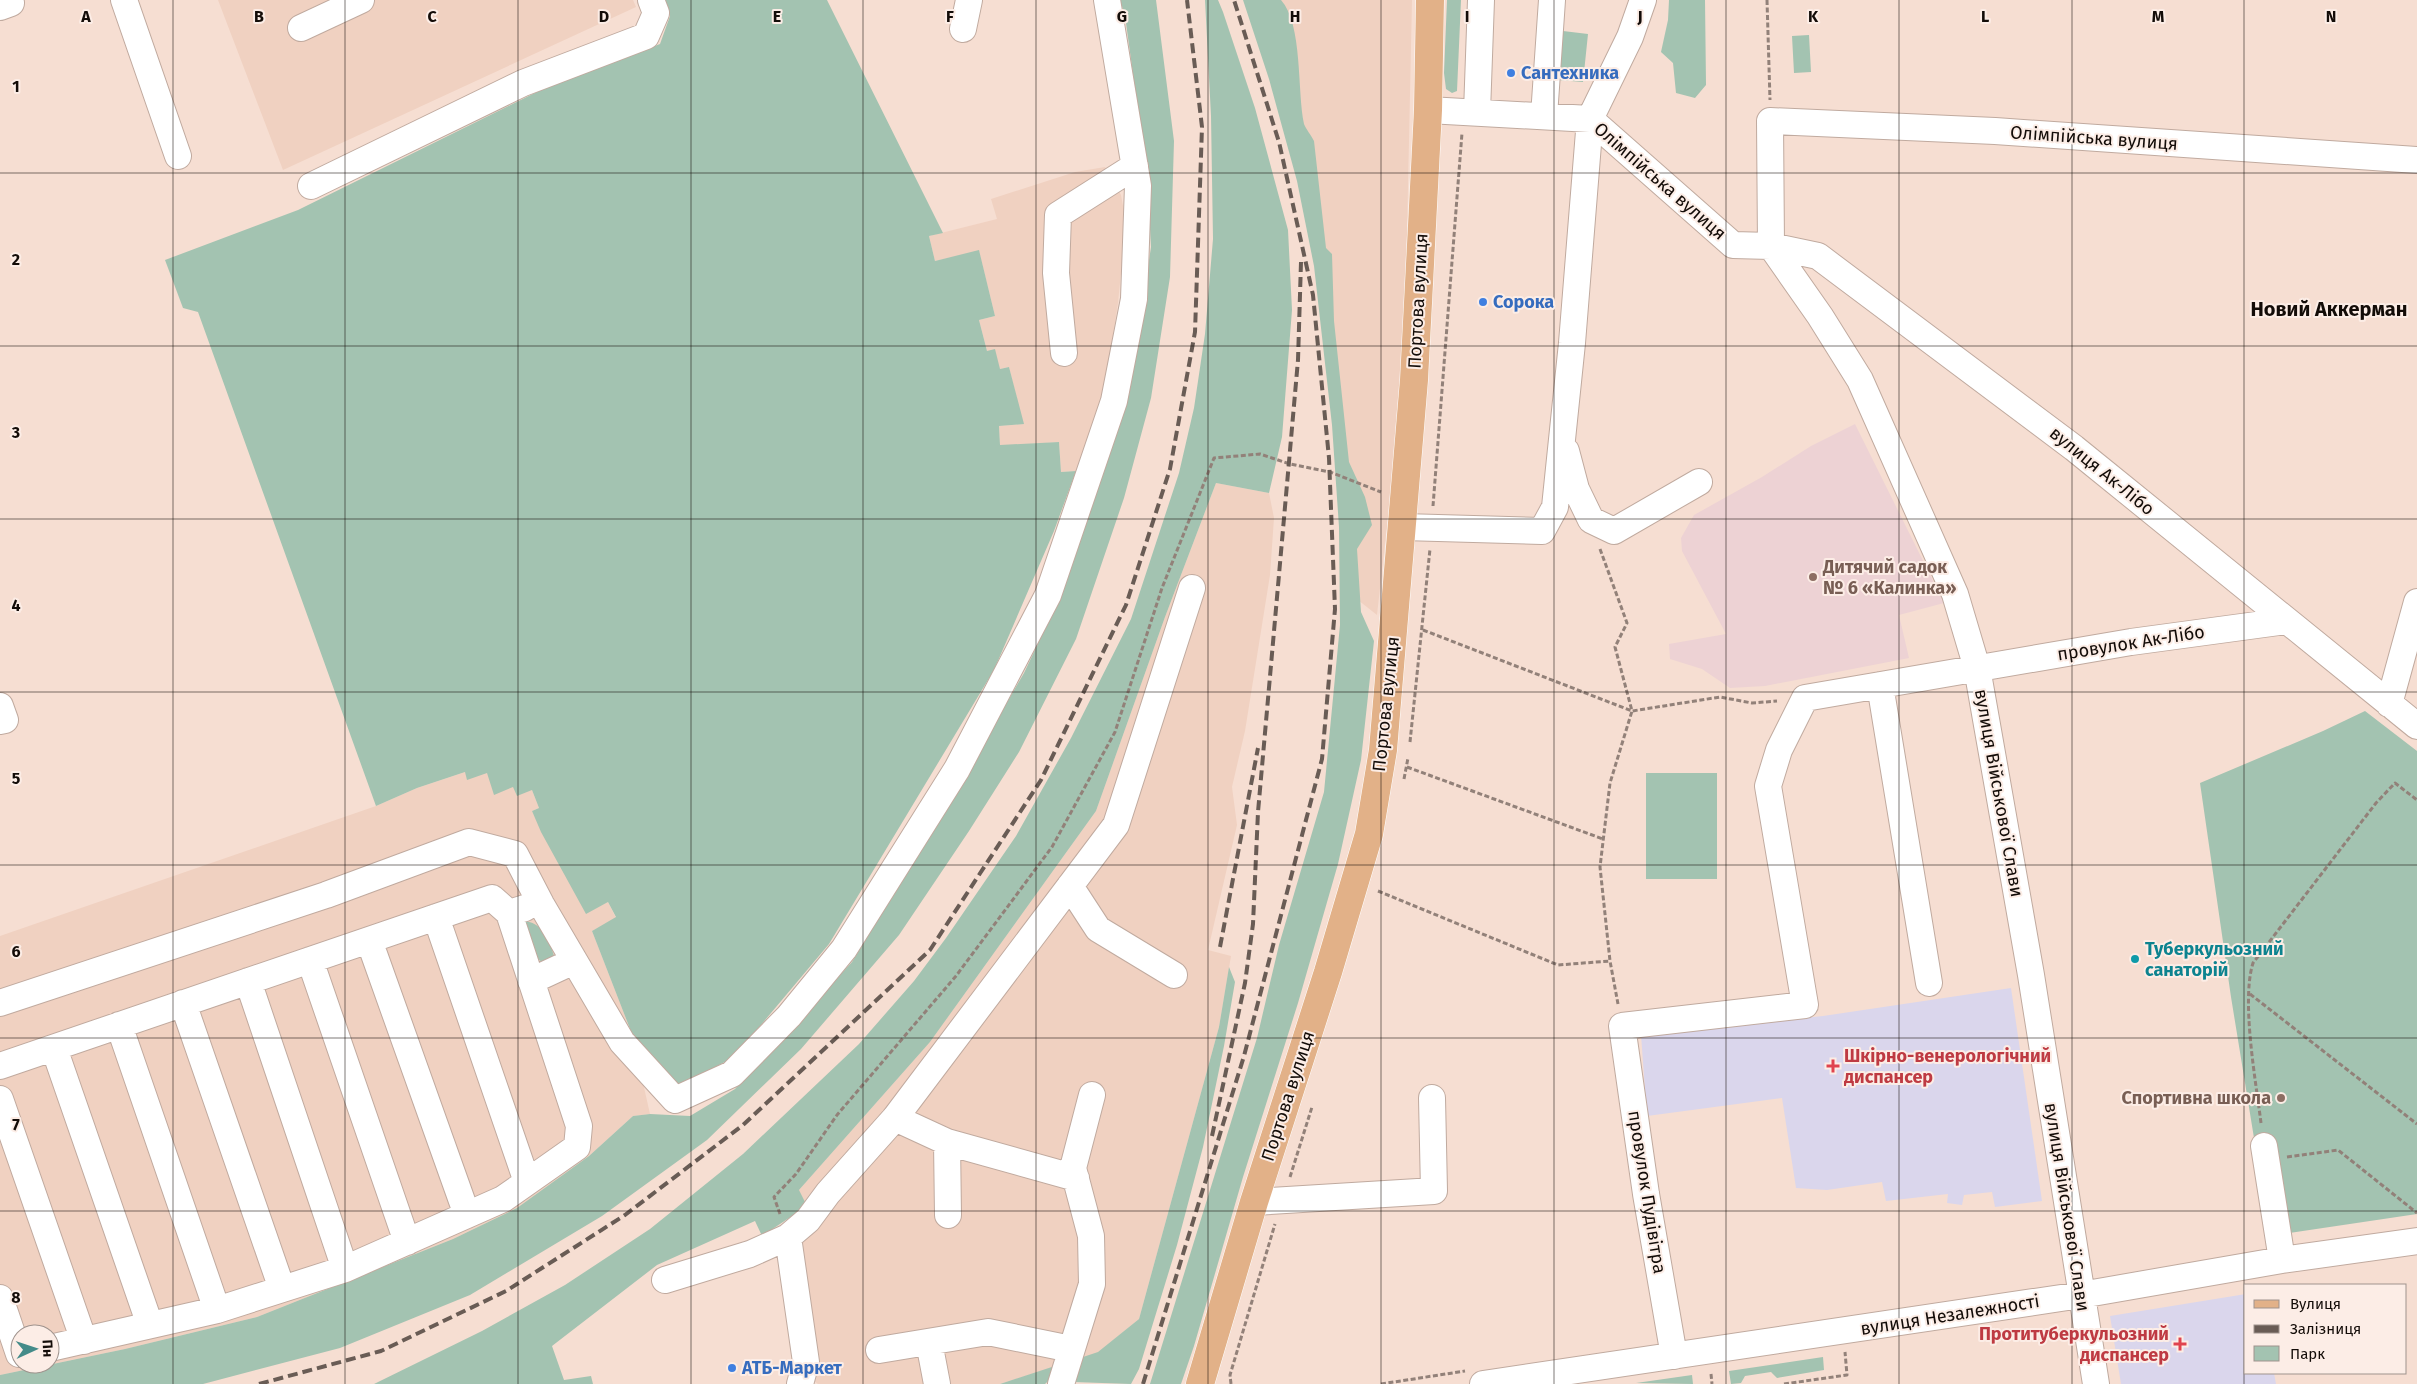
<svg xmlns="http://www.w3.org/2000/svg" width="2417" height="1384" font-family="'Fira Sans',sans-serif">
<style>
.built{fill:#f0d1c1;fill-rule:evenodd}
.education{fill:#edd2d4}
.medical{fill:#dad6ec}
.green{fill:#a3c3b1}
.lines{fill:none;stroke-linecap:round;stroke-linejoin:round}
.minor-casing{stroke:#c0aa9f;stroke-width:28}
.major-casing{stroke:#fff;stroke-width:29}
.path{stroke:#928179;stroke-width:3;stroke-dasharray:5 2.5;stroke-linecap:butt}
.minor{stroke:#fff;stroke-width:26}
.major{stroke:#e2b188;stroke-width:28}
.rail{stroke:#695c55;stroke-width:4;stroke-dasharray:10 5;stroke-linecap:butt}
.grid{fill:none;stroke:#130c08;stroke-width:1;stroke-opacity:0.55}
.shop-dot{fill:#3f7fe0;stroke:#fcede6;stroke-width:2}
.education-dot{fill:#8d6e63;stroke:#fcede6;stroke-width:2}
.culture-dot{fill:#0f9aa8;stroke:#fcede6;stroke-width:2}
.health-dot{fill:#e0444e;stroke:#fcede6;stroke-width:2}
.labels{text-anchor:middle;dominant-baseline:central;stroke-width:4;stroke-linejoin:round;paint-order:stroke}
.shop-label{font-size:18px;font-weight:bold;fill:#366cbe;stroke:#fcede6;text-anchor:start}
.street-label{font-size:18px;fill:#130c08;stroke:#fcede6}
.education-label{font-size:18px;font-weight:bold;fill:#785e54;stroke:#fcede6;text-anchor:start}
.culture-label{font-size:18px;font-weight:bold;fill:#0d838f;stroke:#fcede6;text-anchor:start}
.health-label{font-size:18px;font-weight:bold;fill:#be3a42;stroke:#fcede6;text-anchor:start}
.quarter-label{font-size:20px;font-weight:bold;fill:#130c08;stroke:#fcede6}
.grid-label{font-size:16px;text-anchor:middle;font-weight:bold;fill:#130c08;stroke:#fcede6;stroke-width:4;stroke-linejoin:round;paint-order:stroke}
</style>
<rect width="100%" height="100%" fill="#f6ded2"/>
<path class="built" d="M218 0H633L636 7 283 170Z
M1271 0H1412L1404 375 1377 615 1358 600 1320 270Z
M1105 167 1121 195 1126 222 1118 303 1106 381 1094 433 1076 471 1061 472 1059 442 1000 446 999 426 1023 424 1009 367 1000 369 987 351 979 320 995 316 979 251 935 261 929 236 997 219 991 199 1075 172Z
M1216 483 1269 493 1274 518 1270 575 1245 731 1232 787 1237 825 1208 950 1231 956 1219 1027 1139 1319 1098 1353 1000 1384H818L810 1378 800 1239 799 1190 930 1042 1096 811 1165 617Z
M465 772 487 773 513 787 532 790 539 808 532 811 586 913 608 902 616 918 592 931 632 1034 650 1114 633 1116 589 1156 517 1208 453 1239 257 1317 125 1349 0 1375V936L376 806 417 788ZM20 1334H50V1364H20Z"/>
<path class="education" d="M1855 424 1944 603 1899 615 1909 658 1765 686 1730 688 1702 669 1670 659 1669 644 1726 634 1682 551 1681 538 1694 515 1762 477 1811 446Z"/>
<path class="medical" d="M2011 988 2042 1201 1995 1207 1992 1192 1964 1195 1962 1205 1947 1203 1948 1194 1886 1201 1882 1182 1827 1190 1796 1188 1782 1098 1647 1116 1641 1035 1823 1016Z
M2246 1294V1373H2274L2276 1384H2121L2110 1316Z"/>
<path class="green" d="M664 0H827L943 233 929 236 935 261 979 250 995 316 979 320 987 351 995 349 1000 369 1009 367 1024 424 999 426 1000 445 1059 442 1061 472 1076 471 1054 531 994 670 829 944 734 1057 680 1086 632 1034 592 931 616 917 608 902 586 914 541 832 532 811 539 808 532 790 517 796 513 787 494 795 487 773 467 780 465 772 417 788 376 806 198 312 183 308 165 260 298 210 549 86 660 44 670 16Z
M1120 0H1156L1174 141 1170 277 1151 398 1124 498 1076 639 1019 752 969 831 899 935 801 1049 707 1140 602 1216 470 1295 340 1348 203 1384H0V1375L125 1349 257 1317 453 1239 517 1208 589 1156 633 1116 650 1114 690 1116 735 1089 852 962 951 799 1024 673 1061 595 1129 395 1151 247 1147 175 1125 16Z
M1205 0H1218L1223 12 1255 108 1288 230 1292 310 1282 437 1269 493 1216 483 1165 617 1096 811 930 1042 799 1190 807 1206 762 1236 755 1221 657 1265 552 1346 564 1380 591 1376 593 1384H374L482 1331 565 1285 650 1229 743 1154 859 1044 914 981 946 938 1016 836 1071 738 1131 619 1179 473 1194 408 1205 334 1213 239 1211 116Z
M1243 0H1281C1303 24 1297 92 1304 124 1306 129 1311 135 1314 141L1326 248 1332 254 1334 321 1349 462 1365 497 1372 525 1357 549 1361 612 1374 641 1361 760 1338 864 1298 1003 1243 1177 1194 1346 1181 1384H1150L1257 1038 1279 945 1324 792 1340 625 1339 527 1332 425 1314 266 1297 181 1269 79Z
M1447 0H1461L1457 91 1452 93 1446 89 1444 73Z
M1669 0H1705L1706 85 1695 98 1676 93 1673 63 1661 52 1668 20Z
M1563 31 1588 34 1583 82 1558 80Z
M1809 35 1811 72 1794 73 1792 36Z
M2365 711 2417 751V1214L2270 1236 2231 997 2200 783 2323 731Z
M1646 773H1717V879H1646Z
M526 921C545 925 550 942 555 959L545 965 535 956 523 926Z
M1229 967 1235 982 1224 1046 1203 1147 1177 1245 1139 1369 1131 1384 1073 1382 1077 1359 1098 1352 1139 1319 1219 1027Z
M1823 1357 1824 1370 1777 1378 1771 1372 1745 1376 1741 1383 1731 1384 1729 1371Z
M1061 1364 1056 1374 1045 1384H1000Z
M1692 1375 1693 1384 1636 1383Z"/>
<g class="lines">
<defs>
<path id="minor" d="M124 0 178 156
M0 7 11 3
M301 28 361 0
M963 29 969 0
M1428 110 1590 119 1733 245 1771 246 1818 256 2074 448 2417 726
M1477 112 1481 0
M1544 116 1552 0
M311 186 523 83 646 36 656 13 651 0
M1771 246 1820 316 1860 380 1955 594 1977 668 2031 975 2096 1384
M1771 246 1770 121 1995 131 2417 160
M1064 353 1056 273 1058 215 1135 166
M1566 451 1576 489 1591 520 1614 531 1699 482
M1403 527 1542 531 1555 507 1572 343 1590 119 1630 37 1643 0
M1880 685 1929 983
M2389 704 2417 602
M0 706 5 720 0 721
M1070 886 1098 929 1174 975
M436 917 527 1182
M369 940 467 1215
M310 960 407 1242
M248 981 345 1269
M531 981 574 961
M0 1003 326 895 469 842 515 854 541 904 622 1042 675 1100 732 1074 789 1016 844 949 957 769 1048 595 1114 401 1134 299 1138 186 1107 0
M183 1003 282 1289
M119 1025 217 1310
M54 1048 150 1325
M0 1066 492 898 509 913 525 908
M0 1099 84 1341
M895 1118 947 1142 1076 1178
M947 1142 948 1215
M2264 1146 2282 1260
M1254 1202 1434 1191 1432 1098
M788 1237 806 1362 800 1384
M665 1280 750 1254 788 1237 808 1220 828 1193 895 1118 1116 825 1192 588
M0 1298 19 1354
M929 1342 937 1384
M50 1348 217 1310 345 1269 503 1199 577 1147 579 1126 509 913
M879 1350 988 1332 1071 1349
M1674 1356 1646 1194 1622 1026 1805 1005 1768 786 1779 750 1805 698 2131 642 2286 621
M1061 1384 1092 1284 1091 1236 1073 1168 1092 1095
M1483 1384 2081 1295 2282 1260 2417 1241"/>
<path id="major" d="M1200 1384 1254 1202 1328 972 1369 834 1383 750 1414 380 1428 110 1430 0"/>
</defs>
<use href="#minor" class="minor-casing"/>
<use href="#major" class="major-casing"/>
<path class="path" d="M1767 0 1770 100
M1433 506 1462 133
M1600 549 1627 623 1615 647 1632 711 1720 697 1752 703 1777 701
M1423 630 1632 711 1610 783 1600 867 1610 961 1618 1004
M1410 742 1430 549
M1407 767 1603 839
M1404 779 1408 758
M1378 891 1558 965 1610 961
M2250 994 2417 1124
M2261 1123C2256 1082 2241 1001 2253 963L2376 803 2395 783 2417 800
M2287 1157 2338 1150 2417 1213
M1290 1177 1312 1107
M780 1214 774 1197 796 1174 837 1115 956 976 1052 847 1115 732 1162 588 1214 458 1260 454 1290 464 1330 472 1381 492
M1711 1374 1712 1384
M1231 1384 1230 1375 1275 1224
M1381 1384 1465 1371
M1784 1384 1847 1375 1845 1352"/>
<use href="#minor" class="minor"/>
<use href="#major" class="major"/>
<path class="rail" d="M1220 947 1258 748
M1212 1136 1245 983 1253 924 1258 812 1298 360 1301 262
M259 1384 381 1351 506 1291 625 1215 743 1125 930 950 1041 780 1126 605 1170 469 1195 332 1202 127 1187 0
M1143 1384 1244 1056 1322 759 1335 609 1329 458 1313 295 1279 142 1234 0"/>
</g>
<path class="grid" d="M173 0V1384M345 0V1384M518 0V1384M691 0V1384M863 0V1384M1036 0V1384M1208 0V1384M1381 0V1384M1554 0V1384M1726 0V1384M1899 0V1384M2072 0V1384M2244 0V1384M0 173H2417M0 346H2417M0 519H2417M0 692H2417M0 865H2417M0 1038H2417M0 1211H2417"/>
<g class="shop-dot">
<circle cx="1511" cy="73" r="5"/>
<circle cx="1483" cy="302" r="5"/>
<circle cx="732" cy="1368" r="5"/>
</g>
<g class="education-dot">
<circle cx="1813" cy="577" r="5"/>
<circle cx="2281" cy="1098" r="5"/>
</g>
<circle class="culture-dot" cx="2135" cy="959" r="5"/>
<g class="health-dot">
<path d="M1830.5 1058.5h5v5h5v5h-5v5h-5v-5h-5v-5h5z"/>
<path d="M2177.5 1336.5h5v5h5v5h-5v5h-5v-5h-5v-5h5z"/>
</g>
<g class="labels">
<g class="shop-label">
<text x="1521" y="73">Сантехника</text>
<text x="1493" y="302">Сорока</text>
<text x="742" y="1368">АТБ-Маркет</text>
</g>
<g class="street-label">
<text transform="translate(2094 138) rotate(4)">Олімпійська вулиця</text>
<text transform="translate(1660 181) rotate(41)">Олімпійська вулиця</text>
<text transform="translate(1418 301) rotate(-87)">Портова вулиця</text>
<text transform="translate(2102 471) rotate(39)">вулиця Ак-Лібо</text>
<text transform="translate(2131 643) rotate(-9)">провулок Ак-Лібо</text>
<text transform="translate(1386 704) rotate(-84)">Портова вулиця</text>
<text transform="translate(1999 793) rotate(80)">вулиця Військової Слави</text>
<text transform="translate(1288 1096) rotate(-72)">Портова вулиця</text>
<text transform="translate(1647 1192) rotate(81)">провулок Пудівітра</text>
<text transform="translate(2067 1207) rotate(81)">вулиця Військової Слави</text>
<text transform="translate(1950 1315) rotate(-9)">вулиця Незалежності</text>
</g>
<g class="education-label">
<text x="1823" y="567">Дитячий садок<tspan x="1823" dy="21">№ 6 «Калинка»</tspan></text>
<text x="2271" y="1098" text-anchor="end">Спортивна школа</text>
</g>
<g class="culture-label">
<text x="2145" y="949">Туберкульозний<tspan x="2145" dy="21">санаторій</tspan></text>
</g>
<g class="health-label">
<text x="1844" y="1056">Шкірно-венерологічний<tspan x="1844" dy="21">диспансер</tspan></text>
<text x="2169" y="1334" text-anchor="end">Протитуберкульозний<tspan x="2169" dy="21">диспансер</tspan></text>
</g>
<g class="quarter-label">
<text x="2329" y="309">Новий Аккерман</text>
</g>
</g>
<g class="grid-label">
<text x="86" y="22">A</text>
<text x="259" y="22">B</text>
<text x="432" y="22">C</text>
<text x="604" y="22">D</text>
<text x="777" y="22">E</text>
<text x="950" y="22">F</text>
<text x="1122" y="22">G</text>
<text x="1295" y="22">H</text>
<text x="1467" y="22">I</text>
<text x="1640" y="22">J</text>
<text x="1813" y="22">K</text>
<text x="1985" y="22">L</text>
<text x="2158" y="22">M</text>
<text x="2331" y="22">N</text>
<text x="16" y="92">1</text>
<text x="16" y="265">2</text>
<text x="16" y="438">3</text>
<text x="16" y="611">4</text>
<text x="16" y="784">5</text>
<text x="16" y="957">6</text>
<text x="16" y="1130">7</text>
<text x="16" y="1303">8</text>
</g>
<rect x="2244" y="1284" width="162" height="90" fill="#fcede6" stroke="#9f938d"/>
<rect x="2254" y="1300" width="25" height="8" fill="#e2b188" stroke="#9f938d"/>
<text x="2290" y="1309" font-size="15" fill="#130c08">Вулиця</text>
<rect x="2254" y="1325" width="25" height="8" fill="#695c55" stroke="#9f938d"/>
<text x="2290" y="1334" font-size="15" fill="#130c08">Залізниця</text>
<rect x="2254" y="1346" width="25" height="15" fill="#a3c3b1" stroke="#9f938d"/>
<text x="2290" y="1359" font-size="15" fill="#130c08">Парк</text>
<g transform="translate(35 1349) rotate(87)"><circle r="24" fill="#fcede6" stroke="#9f938d"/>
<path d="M0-4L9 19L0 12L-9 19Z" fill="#448b89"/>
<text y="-8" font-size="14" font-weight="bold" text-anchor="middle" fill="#130c08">Пн</text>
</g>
</svg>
